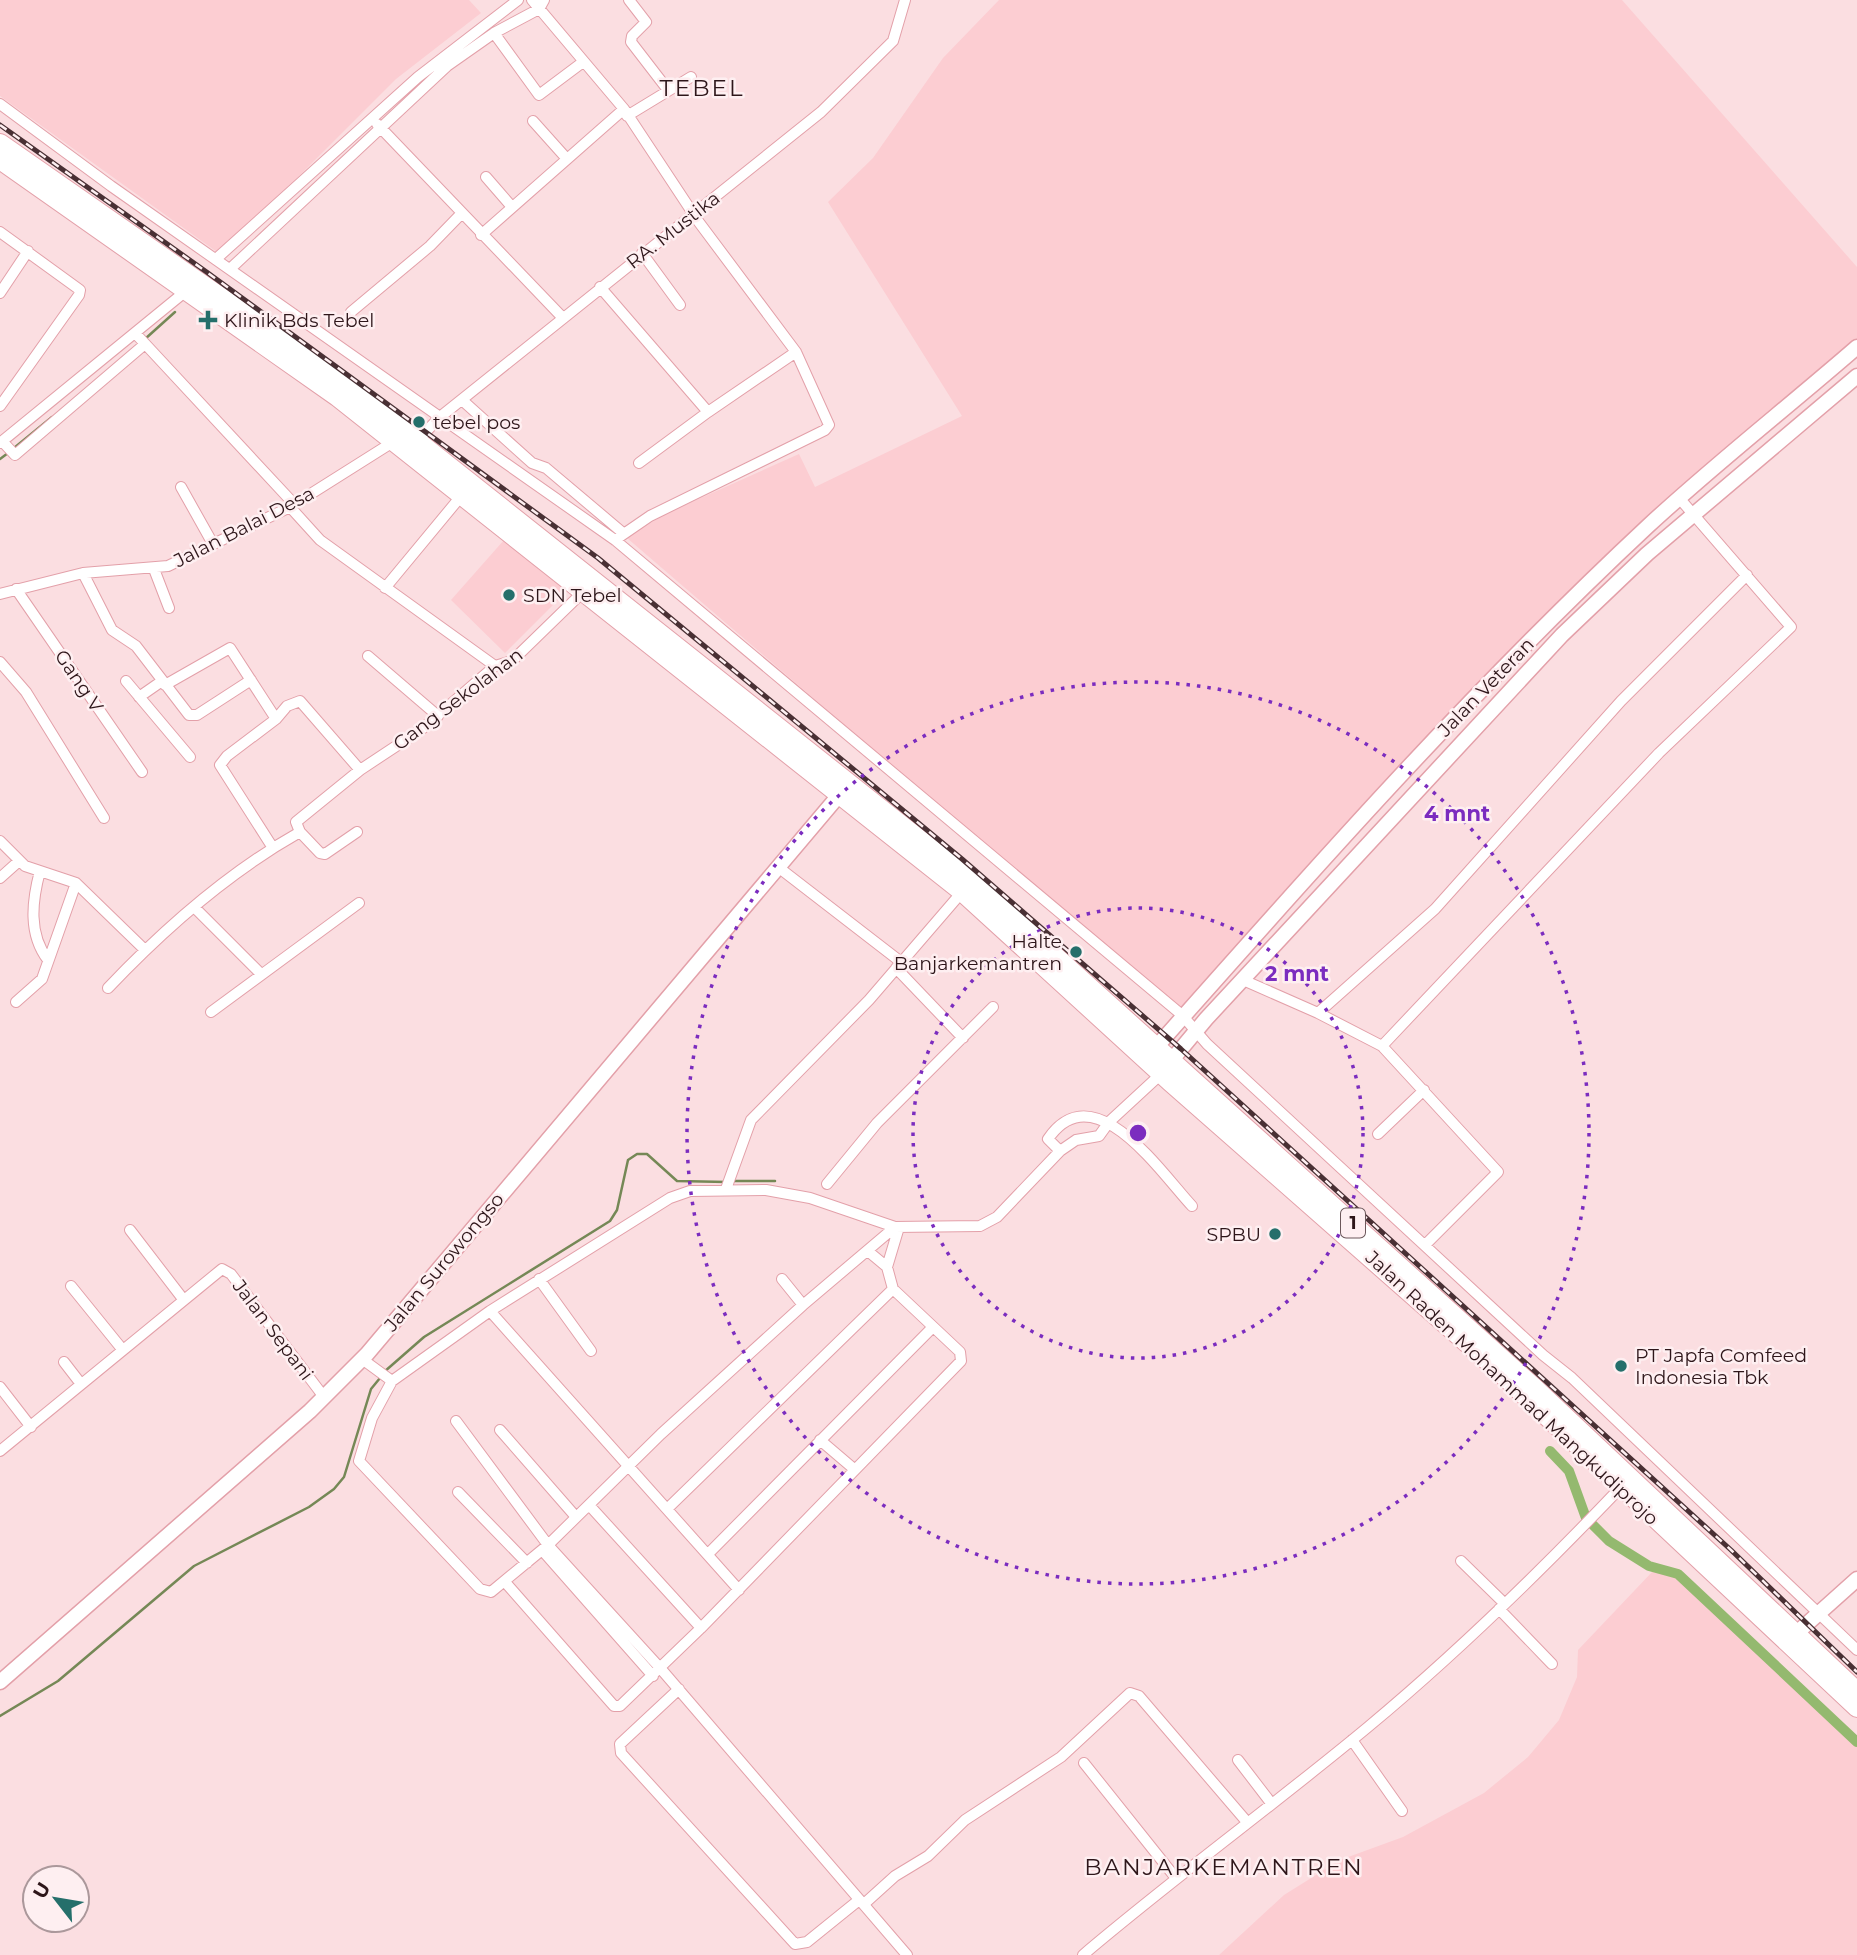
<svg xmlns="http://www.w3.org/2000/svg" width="1857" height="1955" font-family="Montserrat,sans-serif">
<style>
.built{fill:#fccdd2}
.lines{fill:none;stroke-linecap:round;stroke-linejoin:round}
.stream{stroke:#758856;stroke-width:2.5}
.canal{stroke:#94b96f;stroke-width:10}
.street-casing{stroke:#e3a0a9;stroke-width:12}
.secondary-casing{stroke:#e3a0a9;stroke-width:17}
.highway-casing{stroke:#e3a0a9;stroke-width:20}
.street{stroke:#fff;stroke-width:10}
.secondary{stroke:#fff;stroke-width:14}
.highway{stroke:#fff;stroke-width:18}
.rail-casing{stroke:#493034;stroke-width:5}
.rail{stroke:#feeff1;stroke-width:2.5;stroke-dasharray:8;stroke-linecap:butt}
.ring{fill:none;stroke:#7b2cbf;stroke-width:3.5;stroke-dasharray:3.5 7}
.poi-dot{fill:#256f6b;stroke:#feeff1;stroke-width:2.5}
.labels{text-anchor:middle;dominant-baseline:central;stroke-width:5;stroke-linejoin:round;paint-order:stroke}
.shield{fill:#feeff1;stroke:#6c575a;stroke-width:2}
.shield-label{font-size:18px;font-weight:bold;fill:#2e161a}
.street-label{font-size:19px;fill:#2e161a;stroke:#feeff1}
.poi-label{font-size:19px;fill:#2e161a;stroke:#feeff1;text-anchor:start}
.quarter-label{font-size:23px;letter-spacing:2px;fill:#2e161a;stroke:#feeff1}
.centre{fill:#7b2cbf;stroke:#feeff1;stroke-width:3.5}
.ring-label{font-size:21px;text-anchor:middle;font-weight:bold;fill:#7b2cbf;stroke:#feeff1;stroke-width:5;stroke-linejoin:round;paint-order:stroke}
</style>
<rect width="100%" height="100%" fill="#fbdee1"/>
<path class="built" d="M0 0H469L481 13 396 79 300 175 217 252 0 96Z
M999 0H1622L1857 267V347L1550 621 1182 1015 627 538 665 514 799 454 815 487 962 416 828 202 873 158 943 58Z
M504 540 568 590 505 653 451 600Z
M1653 1571 1679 1575 1857 1744V1955H1219L1284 1895 1340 1860 1403 1837 1484 1793 1528 1757 1559 1720 1577 1677 1578 1650Z"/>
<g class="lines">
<path class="stream" d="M145 339 175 312
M14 448 52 417
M0 459 8 453
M734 1181H775
M384 1372 424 1337 610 1221 617 1210 628 1160 637 1154H647L677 1181 727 1182
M0 1716 58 1681 194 1566 309 1507 334 1489 344 1477 371 1389 380 1378"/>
<path class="canal" d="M1550 1451 1569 1471 1586 1518 1609 1541 1649 1566 1678 1574 1857 1742"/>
<defs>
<path id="street" d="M532 0 624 109 698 221 796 352 829 425 825 430 650 516 615 540
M629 0 646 22 632 36 631 42 668 90
M494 33 539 95 583 62
M0 104 111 186 615 540 1182 1015 1207 1044 1543 1355 1572 1378 1857 1650
M627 116 691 77
M533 121 567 159
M377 124 563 318
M486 177 512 207
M0 232 80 290 79 295 0 406
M481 235 624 109
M642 253 680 305
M216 259 418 77 518 0
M230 269 447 66 494 33 539 9 544 0
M600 287 708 412 639 463
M0 293 28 251
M351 312 430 246 462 213
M135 333 294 504
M462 400 532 463 546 468 623 533
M708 412 796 352
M2 441 15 455 145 344
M416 442 440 417 821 112 893 41 905 0
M0 443 186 291
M181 487 213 544
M290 507 320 540 495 666
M154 569 169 608
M83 573 112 630 136 646 189 715H197L251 680
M385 588 462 495
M16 589 142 772
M0 594 83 573 168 566 290 507 393 442
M368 656 438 716
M0 662 26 692 104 818
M126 681 190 757
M165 685 230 648 276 719
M139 697 162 681
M300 832 296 822 360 770
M0 841 25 866 76 883 145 950
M273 848 220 765 227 756 276 719 287 706 300 701 360 770 422 729 495 666 512 661 584 591
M778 867 901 962
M40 871C32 901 28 934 48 960
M0 878 19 861
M194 907 261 974
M896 968 963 1038
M1243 980 1318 1013 1382 1046 1498 1172 1425 1245
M108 988C164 929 229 872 300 832L320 853 325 854 357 832
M16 1002 42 979 76 883
M211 1012 359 903
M1318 1013 1435 909 1621 701 1747 575
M1382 1046 1659 753 1791 627 1680 499
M1378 1134 1424 1090
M1060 1151 1048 1139C1094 1072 1161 1173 1192 1206
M827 1184 877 1123 993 1007
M726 1189 751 1120 869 1000 962 892
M130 1230 183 1299
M887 1267 899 1227
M539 1279 591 1351
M782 1279 803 1305
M71 1286 122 1349
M490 1311 739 1590
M362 1359 392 1381 490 1311 670 1198 690 1191 766 1190 810 1198 895 1227 980 1226 997 1217 1060 1151 1076 1140 1099 1136 1109 1122 1161 1074
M64 1362 81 1384
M392 1381 372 1418 359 1461 480 1589 491 1592 548 1545 661 1434 803 1305 895 1227
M0 1387 31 1427
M456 1421 548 1545 661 1669 907 1955
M500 1430 576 1517
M820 1440 854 1469
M0 1451 222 1269 231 1274 324 1397
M458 1492 527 1563
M589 1505 701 1628
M667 1509 893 1289
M542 1550 653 1676
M708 1554 932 1328
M1461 1561 1504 1603
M505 1582 614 1706H620L701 1628 961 1361 960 1352 893 1289 887 1267 869 1252
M1499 1609 1552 1664
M679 1689 620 1744 621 1753 795 1944 807 1942 859 1900
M1352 1740 1402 1811
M1238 1760 1271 1803
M1084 1763 1175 1877
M864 1904 895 1876 928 1856 965 1820 1061 1757 1130 1693 1139 1696 1247 1822
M1083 1955C1176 1876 1274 1805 1368 1727 1457 1653 1541 1571 1621 1487"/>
<path id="secondary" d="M1151 1053C1311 872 1471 691 1648 526 1715 464 1788 407 1857 347
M1166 1067 1206 1019 1562 635 1647 554 1857 376
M1790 1639 1857 1579
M0 1682 310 1411 367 1354 840 794"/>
<path id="highway" d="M0 143 346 384 970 879 1534 1387 1857 1691
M0 160 337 397 962 892 1170 1082 1495 1368 1857 1708"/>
</defs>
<use href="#street" class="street-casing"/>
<use href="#secondary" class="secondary-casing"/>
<use href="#highway" class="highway-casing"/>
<use href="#street" class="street"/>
<use href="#secondary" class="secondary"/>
<use href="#highway" class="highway"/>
<defs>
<path id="rail" d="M0 125 208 273 598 558 962 859 1181 1049 1731 1550 1857 1672"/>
</defs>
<use href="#rail" class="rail-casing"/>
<use href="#rail" class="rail"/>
</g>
<g class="ring">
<circle cx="1138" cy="1133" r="225"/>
<circle cx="1138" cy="1133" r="451"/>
</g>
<g class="poi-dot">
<path d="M204.5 309.5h7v7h7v7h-7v7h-7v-7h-7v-7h7z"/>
<circle cx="419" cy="422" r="7"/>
<circle cx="509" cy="595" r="7"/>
<circle cx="1076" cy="952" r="7"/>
<circle cx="1275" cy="1234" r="7"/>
<circle cx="1621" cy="1366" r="7"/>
</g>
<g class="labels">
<rect class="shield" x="1341" y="1208.5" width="24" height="29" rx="5"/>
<g class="shield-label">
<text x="1353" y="1223">1</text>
</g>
<g class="street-label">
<text transform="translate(673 230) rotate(-38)">RA. Mustika</text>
<text transform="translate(244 527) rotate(-27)">Jalan Balai Desa</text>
<text transform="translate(79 681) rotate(56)">Gang V</text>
<text transform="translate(1486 687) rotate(-46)">Jalan Veteran</text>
<text transform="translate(458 699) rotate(-37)">Gang Sekolahan</text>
<text transform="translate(444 1262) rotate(-50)">Jalan Surowongso</text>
<text transform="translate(273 1330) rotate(53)">Jalan Sepani</text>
<text transform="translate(1512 1388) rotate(43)">Jalan Raden Mohammad Mangkudiprojo</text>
</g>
<g class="poi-label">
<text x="224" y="320">Klinik Bds Tebel</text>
<text x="433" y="422">tebel pos</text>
<text x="523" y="595">SDN Tebel</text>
<text x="1062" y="941" text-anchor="end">Halte<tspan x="1062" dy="22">Banjarkemantren</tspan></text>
<text x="1261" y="1234" text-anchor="end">SPBU</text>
<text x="1635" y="1355">PT Japfa Comfeed<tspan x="1635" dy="22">Indonesia Tbk</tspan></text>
</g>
<g class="quarter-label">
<text x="702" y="88">TEBEL</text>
<text x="1224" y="1867">BANJARKEMANTREN</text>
</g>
</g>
<circle cx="1138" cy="1133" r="10" class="centre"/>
<g class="ring-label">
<text x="1457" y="821">4 mnt</text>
<text x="1297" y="981">2 mnt</text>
</g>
<g transform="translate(56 1899) rotate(301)"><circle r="33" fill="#feeff1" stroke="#ab989b" stroke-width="2"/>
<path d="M0-5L12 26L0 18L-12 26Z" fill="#256f6b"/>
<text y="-10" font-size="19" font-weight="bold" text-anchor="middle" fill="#2e161a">U</text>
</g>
</svg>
